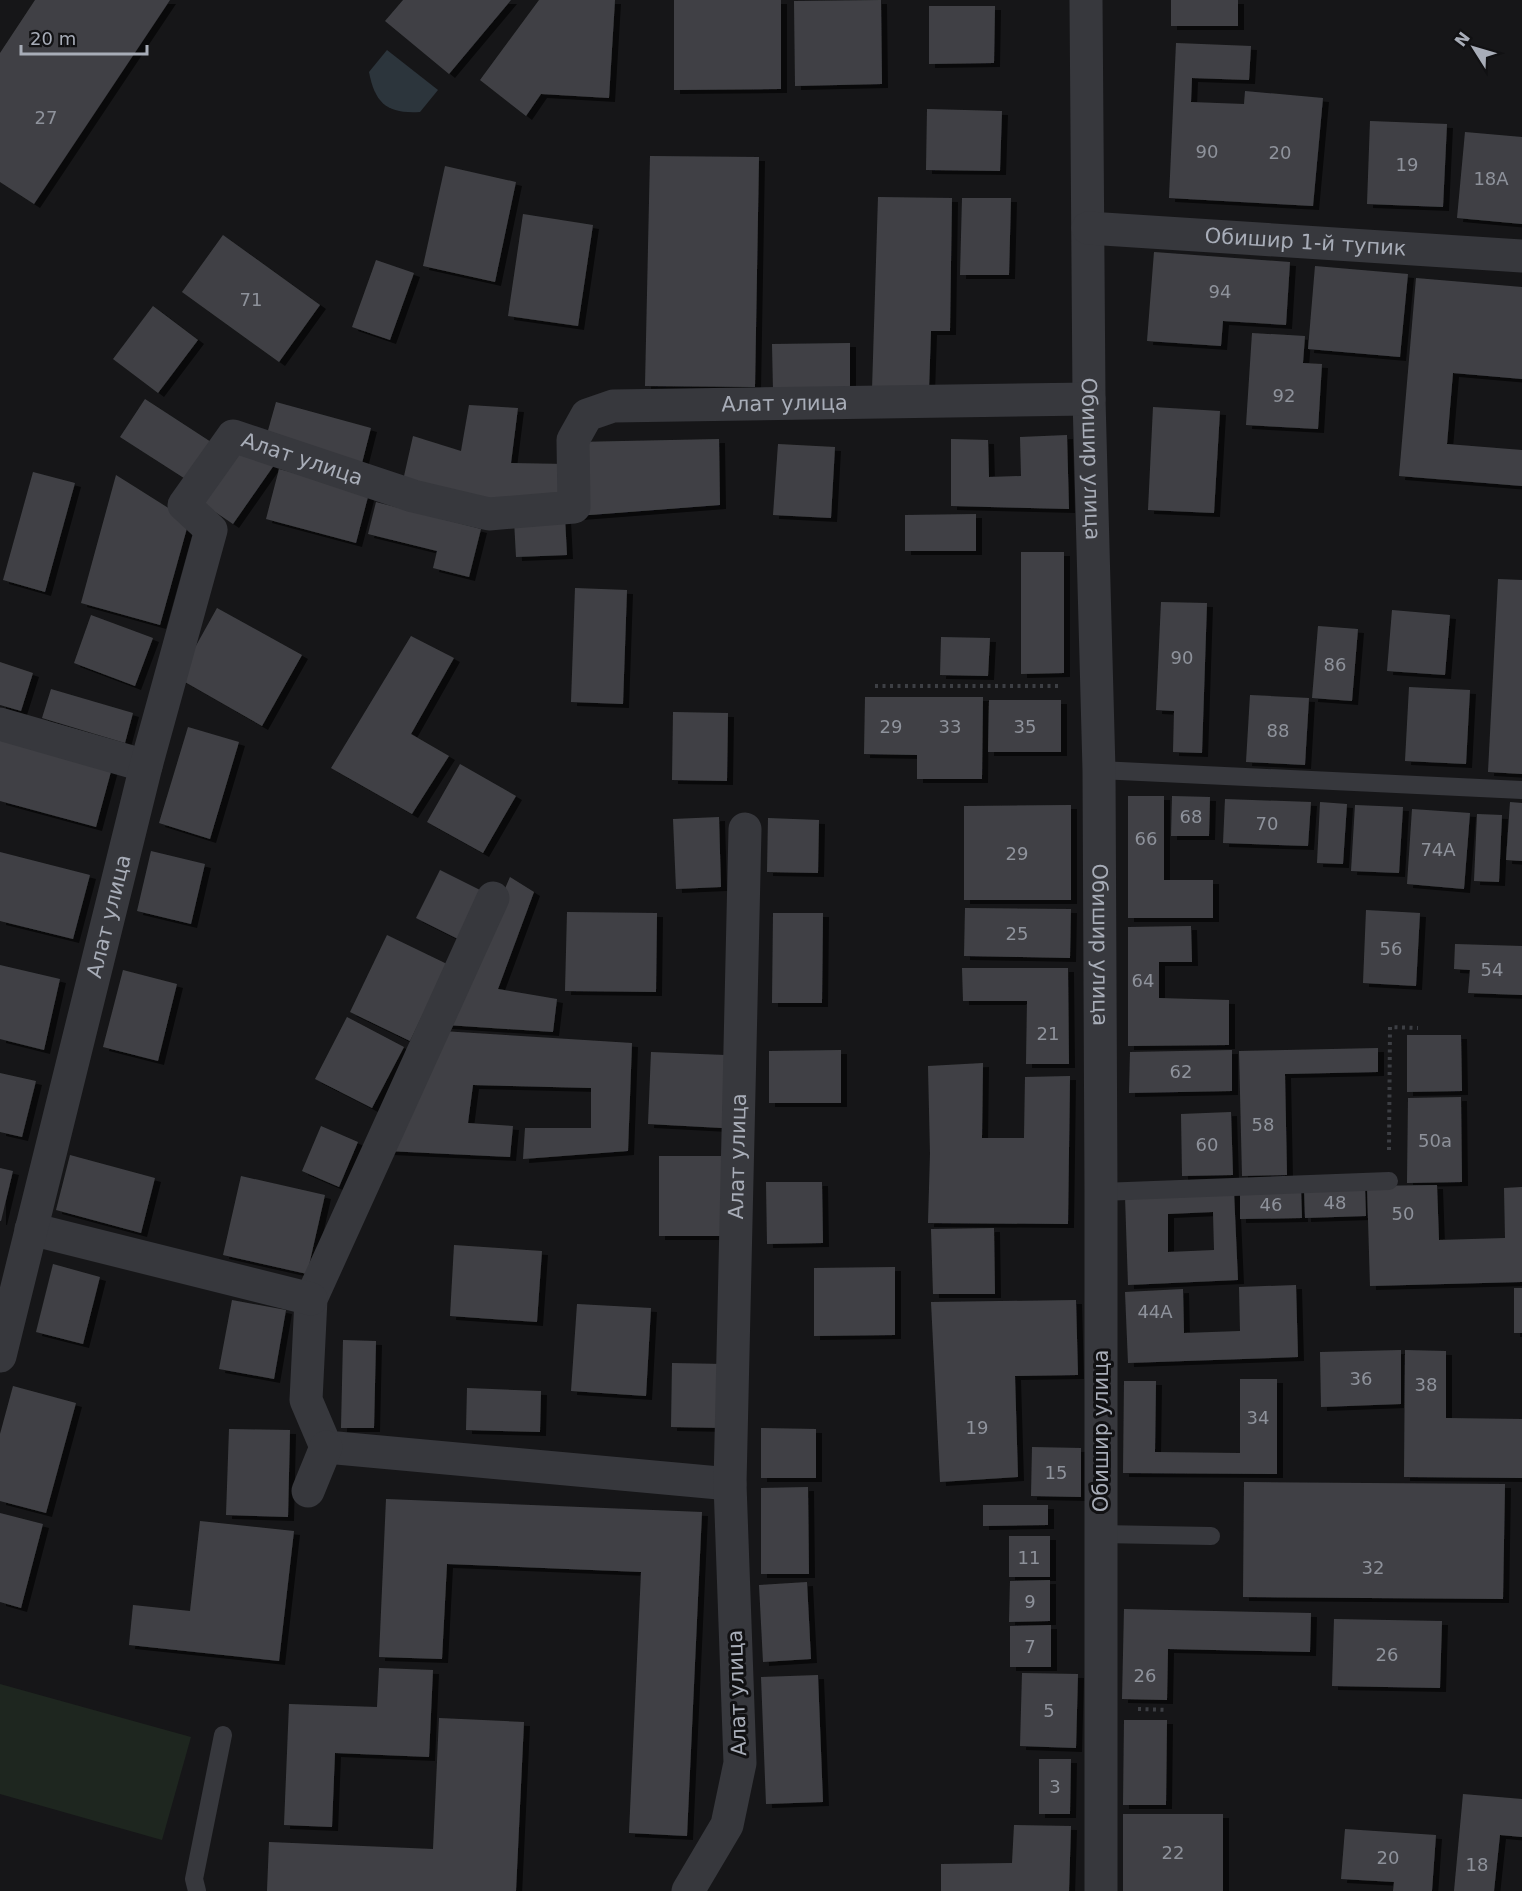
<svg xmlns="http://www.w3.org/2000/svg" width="1522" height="1891" font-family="'DejaVu Sans',sans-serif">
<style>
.green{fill:#1e261f}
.water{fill:#2c353c}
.building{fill:#404145;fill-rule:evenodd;filter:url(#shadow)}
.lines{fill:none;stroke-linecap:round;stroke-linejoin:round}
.path{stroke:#3d3f44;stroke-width:4;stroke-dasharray:3 4.5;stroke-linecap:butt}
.lane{stroke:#37383d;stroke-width:18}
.street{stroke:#37383d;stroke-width:33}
.labels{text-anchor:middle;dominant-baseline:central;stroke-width:6;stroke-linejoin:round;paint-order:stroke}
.number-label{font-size:18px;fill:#8e929b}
.street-label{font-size:21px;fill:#a8adb8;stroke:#111113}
</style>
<defs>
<filter id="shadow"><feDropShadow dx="6" dy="4" stdDeviation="0" flood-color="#0009"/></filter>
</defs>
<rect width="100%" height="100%" fill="#161618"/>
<path class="green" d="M0 1684 191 1737 162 1840 0 1794Z"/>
<path class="water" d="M387 50 438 90 420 112C388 114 375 104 369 72Z"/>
<path class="building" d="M35 0H170L34 204 0 182V53Z
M403 0H511L449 74 385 21Z
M539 0H615L609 98 541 94 526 116 480 80Z
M674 0H781V89L674 90Z
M881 0 882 84 795 86 794 1Z
M1171 0H1238V26H1171Z
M929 6H995L994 63 929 64Z
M1176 43 1251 46 1249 80 1192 78 1191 102 1244 104 1245 91 1323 98 1313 206 1169 198Z
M927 109 1002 111 1000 171 926 170Z
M1370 121 1447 124 1443 207 1367 204Z
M1465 132 1522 137V224L1457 218Z
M650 156 759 157 755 387 645 386Z
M445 166 516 182 495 282 423 266Z
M878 197 952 198 950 331H931L929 389 872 390Z
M962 198H1011L1009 275H960Z
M523 214 593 225 578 326 508 316Z
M223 235 320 305 279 362 182 292Z
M1154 252 1290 262 1286 325 1223 321 1221 346 1147 341Z
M376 260 414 273 390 340 352 327Z
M1315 266 1408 274 1400 357 1308 349Z
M1416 278 1522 287V379L1453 373 1447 444 1522 450V486L1399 476Z
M153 306 198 340 158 393 113 359Z
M1252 333 1305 336 1303 363 1322 364 1318 429 1246 425Z
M850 343V390L773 391 772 344Z
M145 399 211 442 187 480 120 437Z
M276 402 371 428 361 467 265 441Z
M469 405 518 408 511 463 566 464 564 501 483 506 402 485 413 436 461 451Z
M1153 407 1220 411 1214 513 1148 510Z
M1067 435 1069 509 951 506V439L988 440 989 477 1021 476 1020 437Z
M719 439 720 505 577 516 575 442Z
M778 444 835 447 831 518 773 515Z
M238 445 279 458 233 524 199 501Z
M279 469 369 493 356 543 266 519Z
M33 472 75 483 45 592 3 580Z
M116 475 189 521 160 625 81 603Z
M376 502 481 529 469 577 433 568 437 551 368 534Z
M976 514V551H905V515Z
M565 518 567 555 516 557 514 520Z
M1021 552H1064V673L1021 674Z
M1498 579 1522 580V774L1488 772Z
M575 588 627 590 623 704 571 702Z
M1161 602 1207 603 1202 753 1173 752 1174 711 1156 710Z
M217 608 302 655 262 726 178 678Z
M1392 610 1450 615 1445 675 1387 671Z
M91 615 153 638 135 686 74 663Z
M1318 626 1358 629 1352 701 1312 698Z
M411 636 454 658 411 734 449 756 412 814 331 768Z
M941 637 990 638 988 676 940 675Z
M0 662 33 673 21 711 0 705Z
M1409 687 1470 690 1466 764 1405 761Z
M51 689 133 713 125 743 42 718Z
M1250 695 1309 698 1305 765 1246 762Z
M865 697H983L982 779H917V755L864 754Z
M989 700H1061V752H988Z
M673 712 728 713 727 781 672 780Z
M188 727 239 742 210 839 159 823Z
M0 738 112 768 96 827 0 801Z
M460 764 516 796 483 853 427 822Z
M1128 796H1164V880H1213V918H1128Z
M1172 796 1210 797 1209 836H1171Z
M1225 799 1311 802 1308 846 1223 843Z
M1320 802 1347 804 1343 864 1317 863Z
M1510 802 1522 803V861L1506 860Z
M1071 805V900H964V806Z
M1355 805 1403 807 1399 873 1351 871Z
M1412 809 1470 813 1464 889 1407 884Z
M1477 814 1502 815 1499 882 1474 881Z
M719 817 721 887 676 889 673 819Z
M768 818 819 820 818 873 767 872Z
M151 851 205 864 191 924 137 911Z
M0 852 90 875 73 939 0 921Z
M440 870 486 893 462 941 416 918Z
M510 877 534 892 498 989 557 999 553 1032 446 1025Z
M965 908 1071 909 1070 958 964 956Z
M1366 910 1420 913 1416 986 1363 983Z
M567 912 657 913 656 992 565 991Z
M773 913H823L822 1003H772Z
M1191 926 1192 962H1159V998L1229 1000V1045L1128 1046V927Z
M387 935 447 964 410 1041 350 1012Z
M1455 944 1522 946V995L1468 993 1470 970 1454 969Z
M0 965 60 979 44 1050 0 1039Z
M962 968H1068L1069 1064H1026L1027 1001H963Z
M123 970 177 984 158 1061 103 1047Z
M347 1017 404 1047 372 1108 315 1079Z
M442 1031 632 1043 628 1151 523 1159 525 1128H591V1088L473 1085 468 1123 513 1126 510 1157 387 1151Z
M1407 1035H1461L1462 1091 1407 1092Z
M1378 1048V1072L1285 1074 1287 1175 1242 1176 1239 1051Z
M841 1050V1103H769V1051Z
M1232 1050V1091L1129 1093 1130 1052Z
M651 1052 725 1055 722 1128 648 1124Z
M983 1063 982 1138H1024L1025 1077 1070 1076 1068 1224 928 1223 930 1154 928 1066Z
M0 1073 36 1081 22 1137 0 1132Z
M1461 1097 1462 1182 1407 1183 1408 1098Z
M1231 1112 1233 1175 1182 1176 1181 1114Z
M321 1126 358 1142 339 1187 302 1171Z
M70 1155 155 1178 141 1233 56 1210Z
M659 1156H721V1236H659Z
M0 1168 13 1171 1 1221H0Z
M241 1176 325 1195 307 1274 223 1255Z
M766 1182H822L823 1243 767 1244Z
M1437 1185 1439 1240 1505 1238 1504 1188 1522 1187V1282L1370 1286 1367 1186Z
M1365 1187 1366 1216 1305 1218 1304 1188Z
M1301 1188 1302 1218 1240 1219V1190Z
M1234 1192 1238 1280 1128 1285 1125 1196ZM1213 1212 1214 1250 1168 1252V1214Z
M994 1228 995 1294H933L931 1229Z
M454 1245 542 1251 537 1322 450 1316Z
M53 1264 100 1277 83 1344 36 1332Z
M895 1267V1335L814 1336V1268Z
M1296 1285 1298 1357 1128 1363 1125 1292 1183 1289 1184 1333 1240 1331 1239 1287Z
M1514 1288H1522V1333H1514Z
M232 1300 286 1310 274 1379 219 1369Z
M1076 1300 1078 1375 1015 1376 1018 1477 940 1482 931 1302Z
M577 1304 651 1308 646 1396 571 1391Z
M343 1340 376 1341 374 1428H341Z
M1401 1350V1404L1321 1407 1320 1352Z
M1405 1350 1446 1351V1418L1522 1419V1478L1404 1477Z
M672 1363 723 1364 722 1428 671 1427Z
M1240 1379H1277V1474L1123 1473 1124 1381H1156L1155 1452 1240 1453Z
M13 1386 76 1403 46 1513 0 1501V1434Z
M467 1388 541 1391 540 1432 466 1430Z
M761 1428 816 1429V1478H761Z
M229 1429 290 1430 288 1517 226 1515Z
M1032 1447 1081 1448V1497L1031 1496Z
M1244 1482 1505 1484 1503 1599 1243 1597Z
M808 1487 809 1574H761V1488Z
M386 1499 702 1512 687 1836 629 1833 641 1572 447 1564 442 1659 379 1657Z
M983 1505H1048V1525L983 1526Z
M0 1513 43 1524 21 1608 0 1602Z
M200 1521 294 1531 279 1661 129 1645 133 1605 190 1611Z
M1009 1536H1050V1577H1009Z
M1050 1580V1621L1009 1622 1010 1581Z
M807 1582 811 1659 763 1662 759 1585Z
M1124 1609 1311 1613 1310 1652 1168 1649 1167 1700 1122 1699Z
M1334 1619 1442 1621 1440 1688 1332 1686Z
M1051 1625V1667H1010V1626Z
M379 1668 433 1670 429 1757 335 1753 332 1827 284 1825 289 1704 377 1707Z
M1022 1673 1078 1674 1076 1748 1020 1746Z
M818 1675 823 1802 766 1804 761 1677Z
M439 1718 524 1722 516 1891H267L269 1842 433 1849Z
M1124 1720H1167L1166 1805H1123Z
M1039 1759H1071L1070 1814H1039Z
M1463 1794 1522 1799V1837L1500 1835 1494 1891H1454Z
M1123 1814H1223V1891H1123Z
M1014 1825 1071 1826 1069 1891H941V1864L1012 1863Z
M1345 1829 1436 1835 1432 1891H1393L1394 1882 1341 1879Z"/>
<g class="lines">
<path class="path" d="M875 686H1060
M1389 1150 1390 1027 1418 1028
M1138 1709 1168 1710"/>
<path class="lane" d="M1099 770 1522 790
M1101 1192 1389 1181
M1101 1534 1211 1536
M197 1891 194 1879 223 1735"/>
<g class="street">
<path id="s1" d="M1086 0 1089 399 1099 770 1101 1192V1891"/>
<path id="s2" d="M1088 228 1522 256"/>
<path d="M0 724 146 766"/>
<path d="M493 898 311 1299 306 1400 326 1447 730 1484"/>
<path d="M31 1229 311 1299"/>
<path id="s3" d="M0 1356 146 766 211 530 184 505 233 436 413 496 489 514 574 507 573 440 587 415 613 406 1089 399"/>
<path d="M308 1491 326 1447"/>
<path id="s4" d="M688 1891 727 1825 740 1763 730 1484 745 829"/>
</g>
</g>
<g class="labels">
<g class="number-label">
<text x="46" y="117">27</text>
<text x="1207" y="151">90</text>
<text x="1280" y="152">20</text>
<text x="1407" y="164">19</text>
<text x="1491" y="178">18А</text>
<text x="1220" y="291">94</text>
<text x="251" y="299">71</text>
<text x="1284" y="395">92</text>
<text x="1182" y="657">90</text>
<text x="1335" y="664">86</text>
<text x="891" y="726">29</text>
<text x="950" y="726">33</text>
<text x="1025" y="726">35</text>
<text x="1278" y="730">88</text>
<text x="1191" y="816">68</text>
<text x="1267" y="823">70</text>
<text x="1146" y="838">66</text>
<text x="1438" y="849">74А</text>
<text x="1017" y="853">29</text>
<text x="1017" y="933">25</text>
<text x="1391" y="948">56</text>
<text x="1492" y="969">54</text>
<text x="1143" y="980">64</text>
<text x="1048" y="1033">21</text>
<text x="1181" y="1071">62</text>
<text x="1263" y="1124">58</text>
<text x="1435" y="1140">50а</text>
<text x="1207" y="1144">60</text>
<text x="1335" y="1202">48</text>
<text x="1271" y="1204">46</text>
<text x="1403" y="1213">50</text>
<text x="1155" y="1311">44А</text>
<text x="1361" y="1378">36</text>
<text x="1426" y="1384">38</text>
<text x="1258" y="1417">34</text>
<text x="977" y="1427">19</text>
<text x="1056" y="1472">15</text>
<text x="1029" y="1557">11</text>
<text x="1373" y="1567">32</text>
<text x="1030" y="1601">9</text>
<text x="1030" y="1646">7</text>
<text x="1387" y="1654">26</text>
<text x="1145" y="1675">26</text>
<text x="1049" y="1710">5</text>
<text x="1055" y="1786">3</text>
<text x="1173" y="1852">22</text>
<text x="1388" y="1857">20</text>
<text x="1477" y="1864">18</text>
</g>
<g class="street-label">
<text stroke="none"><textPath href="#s2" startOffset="218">Обишир 1-й тупик</textPath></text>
<text stroke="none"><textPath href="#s3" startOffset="1622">Алат улица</textPath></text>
<text stroke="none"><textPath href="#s3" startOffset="1047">Алат улица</textPath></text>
<text stroke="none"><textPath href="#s1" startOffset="459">Обишир улица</textPath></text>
<text stroke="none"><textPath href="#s3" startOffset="453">Алат улица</textPath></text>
<text stroke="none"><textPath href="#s1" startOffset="945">Обишир улица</textPath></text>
<text stroke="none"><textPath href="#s4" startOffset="747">Алат улица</textPath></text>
<text transform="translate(1101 1431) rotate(-90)">Обишир улица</text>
<text transform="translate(737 1693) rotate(-92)">Алат улица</text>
</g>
</g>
<g transform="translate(1474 48) rotate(307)" stroke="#111113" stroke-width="4.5" paint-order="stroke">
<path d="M0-4.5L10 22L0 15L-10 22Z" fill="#a8adb8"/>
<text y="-9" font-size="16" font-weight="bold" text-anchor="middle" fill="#a8adb8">N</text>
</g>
<path d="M21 45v9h126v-9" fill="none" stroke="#a8adb8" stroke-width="3"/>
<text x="30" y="45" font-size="18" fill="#a8adb8" stroke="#111113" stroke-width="4.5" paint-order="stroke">20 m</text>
</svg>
